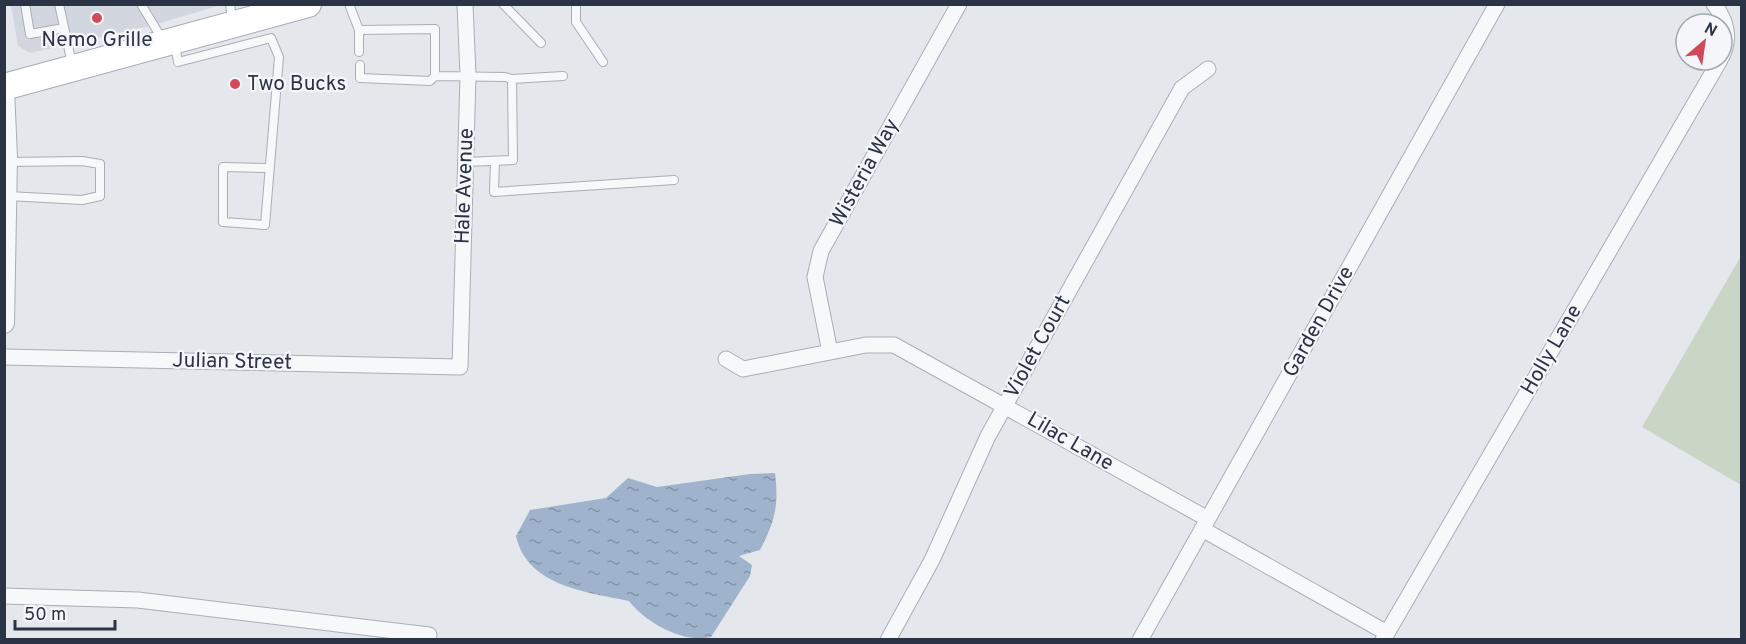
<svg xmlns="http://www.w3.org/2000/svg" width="1746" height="644" font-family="Overpass,sans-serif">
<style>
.built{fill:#d2d6de}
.green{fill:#c9d6c5}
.water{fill:url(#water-ripples)}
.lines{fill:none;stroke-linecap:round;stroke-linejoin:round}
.service-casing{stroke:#a9aeb7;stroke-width:10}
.minor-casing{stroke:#a9aeb7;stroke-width:17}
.tertiary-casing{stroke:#a9aeb7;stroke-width:22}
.primary-casing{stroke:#a3abb8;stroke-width:28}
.service{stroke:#f7f8fa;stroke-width:8}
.minor{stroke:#f7f8fa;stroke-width:15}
.tertiary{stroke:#f7f8fa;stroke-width:20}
.primary{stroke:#fff;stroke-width:26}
.poi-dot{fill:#d1495b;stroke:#f4f6f9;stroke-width:2}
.labels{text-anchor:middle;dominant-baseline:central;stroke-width:4.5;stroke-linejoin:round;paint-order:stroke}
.poi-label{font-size:21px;fill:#2b3445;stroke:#f4f6f9}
.street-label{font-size:21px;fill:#2b3445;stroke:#f4f6f9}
</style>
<defs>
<pattern id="water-ripples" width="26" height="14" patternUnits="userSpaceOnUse" patternTransform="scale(1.5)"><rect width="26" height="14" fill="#9fb4cc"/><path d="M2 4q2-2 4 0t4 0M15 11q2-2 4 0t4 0" fill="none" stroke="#8293a7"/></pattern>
</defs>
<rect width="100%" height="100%" fill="#e4e7ec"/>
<path class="built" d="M11 5H221L150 26 30 53 18 46Z"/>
<path class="green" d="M1741 256V485L1642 427Z"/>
<path class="water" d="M775 473C779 506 775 521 760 550L739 556 752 565 750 576 711 637C683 644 645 622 629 601 586 592 527 586 516 536L530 510 606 498 628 478 657 487 750 474Z"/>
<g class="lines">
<defs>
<path id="service" d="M25 4 30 34 64 28
M59 4 72 64
M141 4 162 39
M230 4 232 20
M349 4 359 30 435 29V76L505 77 512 79 563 76
M503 4 541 43
M576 4V22L603 62
M359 30V52
M175 45 178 62 271 38 279 57 265 225 223 222V167L268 168
M360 65V78L430 81 435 76
M495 161 494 192 674 180
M465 162 513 160 512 79
M8 196 82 200 100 196V164L82 161 9 162"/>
<path id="minor" d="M1714 4C1727 21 1731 37 1722 56
M830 352 815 277 821 251 959 4
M4 357 460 367 468 75 465 4
M726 359 743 369 866 345H894L1208 519
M1202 529 1387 633
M4 596 138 600 429 635
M888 640 932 560 988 436 1182 88 1208 69
M1140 640 1497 4
M1383 640 1720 60"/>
<path id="tertiary" d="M4 89 7 158 4 323"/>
<path id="primary" d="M4 87 308 4"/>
</defs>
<use href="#service" class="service-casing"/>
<use href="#minor" class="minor-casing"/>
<use href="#tertiary" class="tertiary-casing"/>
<use href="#primary" class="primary-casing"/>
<use href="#service" class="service"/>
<use href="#minor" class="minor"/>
<use href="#tertiary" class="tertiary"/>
<use href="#primary" class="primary"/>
</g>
<g class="poi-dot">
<circle cx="97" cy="18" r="6"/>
<circle cx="235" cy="84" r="6"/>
</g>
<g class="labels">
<g class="poi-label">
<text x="97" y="40">Nemo Grille</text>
<text x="247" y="84" text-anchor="start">Two Bucks</text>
</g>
<g class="street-label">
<text transform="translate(865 173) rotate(-61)">Wisteria Way</text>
<text transform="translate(465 186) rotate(-88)">Hale Avenue</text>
<text transform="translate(1319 322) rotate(-61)">Garden Drive</text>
<text transform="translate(1038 347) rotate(-61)">Violet Court</text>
<text transform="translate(1552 350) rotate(-60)">Holly Lane</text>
<text transform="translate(232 362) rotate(1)">Julian Street</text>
<text transform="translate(1070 442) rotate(30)">Lilac Lane</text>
</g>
</g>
<rect width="1746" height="644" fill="none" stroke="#2b3445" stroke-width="12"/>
<g transform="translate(1704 42) rotate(29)"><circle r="28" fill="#f4f6f9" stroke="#a4a8b1" stroke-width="1.5"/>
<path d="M0-4.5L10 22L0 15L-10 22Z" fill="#d1495b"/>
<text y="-9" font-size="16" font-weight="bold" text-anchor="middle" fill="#2b3445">N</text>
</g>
<path d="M15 620v9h100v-9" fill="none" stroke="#2b3445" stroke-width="3"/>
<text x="24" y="620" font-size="18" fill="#2b3445" stroke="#f4f6f9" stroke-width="4.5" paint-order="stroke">50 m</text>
</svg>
